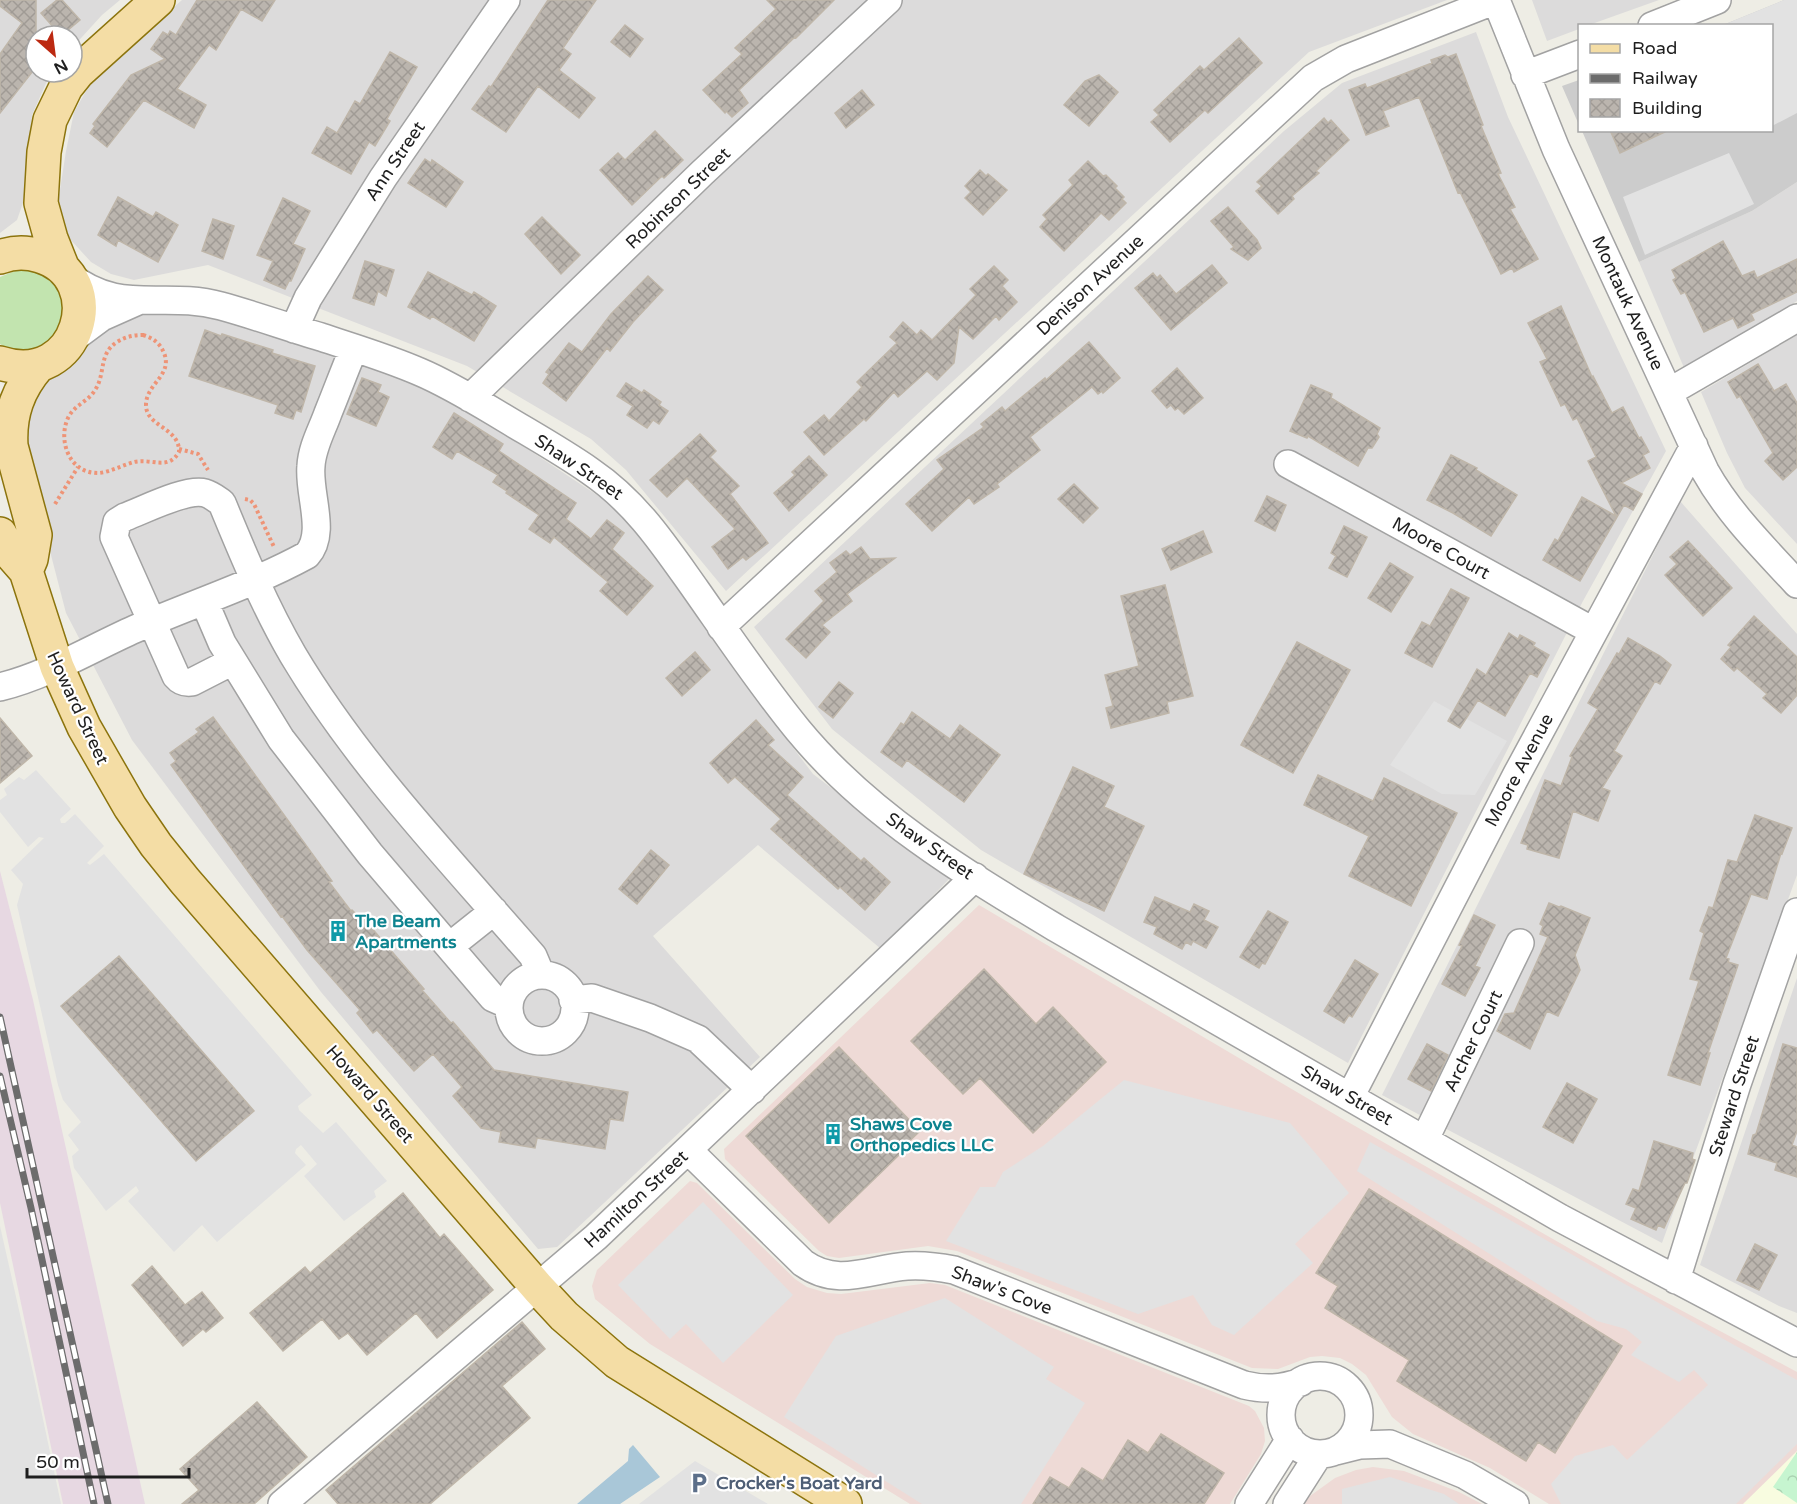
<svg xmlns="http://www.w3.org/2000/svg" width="1797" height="1504" font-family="'Varela Round',sans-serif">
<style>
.residential{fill:#dcdbdb}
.commercial{fill:#eedad6}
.industrial{fill:#e7d8e2}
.education{fill:#f8fce0}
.religious{fill:#ccc}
.grass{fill:#c2e4af}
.park{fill:url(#park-crowns)}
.parking{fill:#e2e2e2;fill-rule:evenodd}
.water{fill:#a9c7d8}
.building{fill:url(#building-cross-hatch);stroke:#bfb6a9;stroke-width:1.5}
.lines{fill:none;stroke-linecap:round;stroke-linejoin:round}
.minor-casing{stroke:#a2a2a2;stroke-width:30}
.major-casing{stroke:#8c740d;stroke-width:36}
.path{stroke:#ee9477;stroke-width:4;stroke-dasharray:3 3;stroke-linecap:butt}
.minor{stroke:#fff;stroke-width:27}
.major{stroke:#f4dda5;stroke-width:33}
.rail-casing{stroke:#6c6c6c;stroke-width:7}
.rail{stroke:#fff;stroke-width:4.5;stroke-dasharray:14;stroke-linecap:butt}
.labels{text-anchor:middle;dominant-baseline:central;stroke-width:4.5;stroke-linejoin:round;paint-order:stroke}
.street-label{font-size:18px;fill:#1e1e1e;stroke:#fff}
.culture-label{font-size:18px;font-weight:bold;fill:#0d838f;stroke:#fff;text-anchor:start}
.service-label{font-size:18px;font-weight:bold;fill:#4e5e75;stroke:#fff;text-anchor:start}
</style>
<defs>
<pattern id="park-crowns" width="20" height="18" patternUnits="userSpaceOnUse" patternTransform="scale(1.5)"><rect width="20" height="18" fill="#c6f5d0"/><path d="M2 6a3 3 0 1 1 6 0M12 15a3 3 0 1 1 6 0" fill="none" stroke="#aad2b2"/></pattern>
<pattern id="building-cross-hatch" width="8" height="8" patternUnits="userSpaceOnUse" patternTransform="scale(1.5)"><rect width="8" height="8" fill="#bbb5ae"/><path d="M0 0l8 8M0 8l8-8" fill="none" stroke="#a09b95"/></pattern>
</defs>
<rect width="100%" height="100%" fill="#eeede5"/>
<path class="residential" d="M0 0H120L102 15 72 48V36H36V72H51L32 115 25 197 17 220 0 233Z
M182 0H1447L1309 52 726 591 626 470 591 439 467 366 208 265 134 280 111 274 91 262 69 238 57 209 66 151 74 112 93 79Z
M1532 0H1659L1589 25 1580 26 1579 29 1547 41Z
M1476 32 1508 117 1666 451 1583 601 1348 1063 981 850 832 729 754 627 1284 131 1342 83Z
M1797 182V301L1685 370 1639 262 1752 211Z
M159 311 208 315 420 383 478 416 624 513 735 671 813 774 950 878 881 949 758 845 653 936 760 1057 557 1247 538 1249 321 992 132 740 66 613 22 443 25 397 114 320Z
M1797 335V544L1745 488 1727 453 1701 392Z
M1680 501 1797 634V875L1662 1243 1382 1095Z
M1797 978V1313L1779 1306 1700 1265Z"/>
<path class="commercial" d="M979 905 1341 1118 1630 1283 1797 1372V1504H1549L1490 1468 1413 1434 1392 1417 1366 1375 1352 1364 1340 1358 1322 1356 1310 1357 1278 1369 1252 1368 957 1251 928 1246 839 1258 827 1256 819 1251 725 1159 724 1149Z
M690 1181 697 1183 795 1279 807 1287 827 1293 841 1294 930 1283 945 1285 1249 1406 1255 1411 1264 1428 1265 1441 1261 1454 1230 1504H910L650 1344 595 1299 592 1286 597 1270Z
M1373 1467 1404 1471 1459 1492 1482 1504H1303L1310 1496 1335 1478 1356 1470Z"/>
<path class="industrial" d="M0 871 33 1000 145 1504H63L0 1203Z"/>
<path class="education" d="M1797 1451V1504H1743Z"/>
<path class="religious" d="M1784 0H1797V182L1752 211 1639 262 1582 131 1772 130V26L1723 25Z
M1579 80V125L1562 86Z"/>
<path class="grass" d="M27 270C95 286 54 376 0 344V277L15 271Z"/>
<path class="park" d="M1797 1452V1503L1773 1487Z"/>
<path class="parking" d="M1784 0H1797V113L1772 126V26L1723 25Z
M1729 153 1754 204 1645 255 1623 197Z
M1434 701 1507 741 1475 795 1442 794 1390 765Z
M36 770 71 809 60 819 61 823H65L75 814 104 846 87 863 90 865 104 854 312 1095 298 1106 299 1110 323 1133 336 1122 387 1181 374 1191 376 1197 359 1210 344 1221 304 1176 317 1164 301 1145 296 1149 295 1153 306 1165 217 1242 202 1225 174 1252 128 1201 139 1191 136 1186 106 1211 74 1168 72 1156 79 1150 68 1135 81 1122 63 1100 58 1085 17 905 23 884 11 870 44 838 39 837 28 847 0 812V800L7 795 4 789 19 777 24 780ZM119 957 254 1111 197 1161 61 1007Z
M1124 1080 1290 1123 1349 1193 1295 1244 1313 1263 1234 1335 1212 1325 1193 1295 1138 1314 946 1241 980 1187H995L1003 1172 1043 1146Z
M1370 1142 1797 1380V1444L1736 1504H1561L1551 1484 1575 1456 1613 1445 1627 1460 1708 1385 1694 1370 1679 1382 1631 1355 1642 1342 1626 1329 1597 1321 1357 1171Z
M703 1202 793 1295 723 1363 686 1324 670 1339 618 1285Z
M0 1226 33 1372 61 1504H0Z
M945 1298 1054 1367 1046 1379 1085 1403 1021 1504H922L784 1417 836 1336Z
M695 1461 768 1504H639Z
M1390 1477 1444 1494 1459 1504H1342V1489Z"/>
<path class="water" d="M633 1445 660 1477 620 1504H577L628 1461 629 1449Z"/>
<path class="building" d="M0 0H36V67L0 113V54L22 23 0 6Z
M57 0H62L80 20 61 36 41 13Z
M197 0H275L262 21 241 9 216 50 209 45 177 89 206 105 194 128 144 100 107 147 90 133 95 126 93 124 131 75 165 59 151 49 163 32 168 35 170 31 176 35Z
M548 0H596L563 48 571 54 559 70 595 98 579 118 538 86 506 132 472 109 489 86 491 87Z
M767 0H834L796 38 795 37 739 90 748 103 732 117 726 111 725 113 703 90 742 54 735 48 776 9Z
M625 25 643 39 630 57 611 42Z
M1239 38 1262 63 1208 113 1205 110 1170 142 1151 122 1159 115 1154 110 1200 66 1204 70Z
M390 52 417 67 387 119 390 121 375 146 369 142 351 174 312 153 327 127 337 133 355 101 360 104Z
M1456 54 1483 125 1481 126 1501 173 1498 174 1515 207 1510 209 1538 259 1514 272 1512 268 1501 274 1460 192 1458 193 1419 97 1383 111 1389 126 1366 135 1349 90 1365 84 1367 88 1432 63 1431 60 1445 55 1448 57Z
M1099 75 1118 92 1089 126 1064 105 1085 81Z
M862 90 874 105 846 128 835 113Z
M1324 118 1328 123 1331 120 1349 140 1316 171 1319 173 1292 196 1294 199 1278 214 1256 191 1262 186 1257 182Z
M1610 130H1669L1620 153Z
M655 131 683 160 664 178 662 176 632 205 600 170 618 153 625 160Z
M425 159 431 163 432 160 463 182 446 207 408 183Z
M1088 161 1103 176 1106 175 1117 186 1115 188 1124 197 1122 199 1126 203 1109 220 1101 213 1064 251 1040 227 1047 219 1043 215 1073 185 1069 180Z
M980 170 986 176 988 174 1007 190 983 215 965 198 971 192 965 186Z
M118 197 153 217 156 212 178 225 158 262 118 240 116 246 98 235Z
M283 198 310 211 293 244 305 249 291 281H289L285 289 264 280 273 261 257 255Z
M1228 207 1257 240 1261 248 1248 260 1231 249 1234 247 1211 221Z
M542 217 580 255 561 274 525 234Z
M213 219 234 226 223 259 202 251Z
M1723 241 1742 276 1754 271 1757 278 1797 259V292L1751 314 1754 320 1738 328 1733 318 1704 332 1685 292 1681 294 1673 280 1676 278 1672 270Z
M365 261 394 270 386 296 378 291 374 305 353 298Z
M1212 265 1227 283 1171 330 1135 288 1153 273 1157 278 1160 275 1176 294Z
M994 266 1008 280 1002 286 1017 302 999 320 996 316 973 339 959 327 954 363 937 380 927 371 898 397 894 392 866 421 864 419 824 455 804 432 824 415 829 421 862 387 857 382 897 343 890 337 903 322 917 335 921 330 932 340 976 295 970 289Z
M428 272 472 295 474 292 496 306 474 341 432 316 430 319 408 307Z
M648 276 663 290 633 322 610 351 607 348 566 401 543 383 549 374 546 372 569 343 582 352 611 314Z
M1561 306 1592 377 1593 376 1612 413 1623 407 1639 438 1641 437 1649 452 1643 455 1650 468 1621 483 1642 494 1633 510 1624 505 1580 581 1543 560 1555 539 1558 541 1582 497 1616 516 1588 461 1596 457 1577 418 1573 420 1565 404 1561 406 1540 362 1547 359 1528 323Z
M205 330 221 336 222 334 273 350 272 353 315 366 301 412 296 410 293 419 275 413 278 405 189 376Z
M1089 342 1120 378 1103 393 1102 391 1098 394 1092 387 1030 437 1040 450 997 484 999 487 974 504 969 497 932 531 906 504 944 469 937 460 984 427 981 424 1002 407 1005 411 1045 378 1046 380Z
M1758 364 1774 391 1786 384 1797 403V467L1783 480 1765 461 1773 453 1740 396 1737 398 1728 382Z
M1177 368 1203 398 1184 414 1178 408 1175 410 1171 405 1167 408 1152 391Z
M362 378 381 385 378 392 389 397 376 426 347 414Z
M626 383 642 393 644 390 661 402 659 405 668 411 659 424 653 420 647 428 627 415 633 406 617 396Z
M1311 385 1332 394 1331 398 1380 428 1377 434 1379 437 1372 448H1368L1358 466 1308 436 1307 438 1290 431Z
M454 413 503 444 499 451 576 503 566 519 591 539 607 520 624 533 612 549 653 586 627 615 600 591 608 582 554 537 550 543 529 529 539 515 506 493 507 491 493 482 498 475 457 451 452 459 433 447Z
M700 434 716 451 710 457 739 486 730 494 768 543 746 560 743 557 728 569 712 547 735 529 687 478 667 497 650 480Z
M1451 455 1477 468 1476 470 1517 495 1491 536 1453 513 1427 500Z
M809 456 827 475 789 511 774 493 795 475 792 472Z
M1074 484 1098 508 1083 523 1058 499Z
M1267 496 1286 505 1275 531 1255 521Z
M1344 526 1367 537 1347 577 1329 568 1336 556 1331 553Z
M1203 531 1212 552 1171 570 1162 549Z
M1688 541 1732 588 1703 616 1665 575 1677 564 1670 557Z
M861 547 870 559 895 558 847 594 852 601 822 625 830 632 806 658 786 639 824 601 815 591 837 572 830 563 846 551 850 555Z
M1390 563 1413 577 1391 612 1368 598Z
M1165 585 1193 696 1167 702 1169 713 1111 728 1106 708 1113 706 1105 675 1139 666 1121 596Z
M1451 589 1469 598 1432 667 1405 653 1422 622 1430 626Z
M1754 616 1797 657V695L1781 713 1763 698 1767 694 1737 668 1734 671 1721 659 1731 647 1728 645Z
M1509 633 1518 639 1520 635 1535 643 1533 646 1549 655 1537 677 1530 673 1505 716 1478 700 1460 728 1448 721 1477 669 1486 675Z
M1628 638 1660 656 1671 665 1660 684 1655 681 1614 751 1622 756 1602 788 1610 791 1598 821 1573 811 1559 858 1527 849 1528 845 1521 843 1545 780 1561 786 1572 757 1570 756 1598 709 1588 703 1617 653 1619 654Z
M1297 642 1350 670 1293 773 1241 745Z
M695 652 710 670 682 696 666 678Z
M839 682 853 693 833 718 819 707Z
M912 712 950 739 960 725 1000 755 964 802 907 760 902 767 881 752 901 723 904 725Z
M213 717 332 881 329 882 351 911 352 910 361 919 363 918 424 989 422 990 451 1023 453 1022 494 1070 628 1092 623 1121 610 1119 605 1149 537 1138 535 1148 499 1142 501 1132 481 1128 453 1096 462 1087 433 1054 414 1071 377 1030 373 1033 357 1013 360 1010 307 950 282 916 281 917 171 765 176 761 170 753 199 732 196 729Z
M0 718 32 756 0 783Z
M756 720 774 740 768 745 803 777 787 795 861 861 864 858 890 882 865 910 840 887 838 889 771 829 781 819 735 777 728 783 710 763Z
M1073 767 1114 786 1104 807 1144 826 1104 911 1024 874Z
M1318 775 1373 801 1384 778 1457 813 1411 906 1349 876 1369 836 1304 805Z
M1755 815 1792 828 1782 854 1781 853 1767 899 1751 894 1726 958 1729 959 1728 962 1738 965 1708 1053H1710L1700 1085 1668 1075 1699 981 1690 979 1704 933 1700 931 1709 907 1713 908 1728 860 1737 862Z
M651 850 669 865 637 904 619 889Z
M1155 897 1190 912 1194 904 1209 911 1204 920 1218 927 1206 948 1193 941 1191 945 1186 942 1182 949 1154 934 1157 927 1144 922Z
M1549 903 1559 907 1561 906 1590 918 1575 955 1580 970 1558 1016 1547 1011 1530 1049 1497 1031 1505 1014 1514 1013 1548 937 1540 934 1543 926 1540 924Z
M1268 911 1288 922 1265 964 1262 963 1259 968 1240 957Z
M1474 915 1495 925 1475 966 1480 968 1465 996 1442 984 1462 946 1459 945Z
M119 956 254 1111 196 1161 61 1006Z
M1355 960 1378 974 1352 1017 1349 1015 1344 1023 1324 1011Z
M984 969 1036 1024 1053 1007 1106 1062 1033 1133 980 1078 963 1094 911 1041Z
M1427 1044 1448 1055 1431 1091 1408 1079Z
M1783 1044 1797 1048V1131L1792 1145 1797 1147V1177L1775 1170 1777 1163 1748 1154 1753 1135 1756 1134Z
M839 1047 920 1131 899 1151 901 1153 829 1223 746 1136Z
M1567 1083 1597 1099 1573 1143 1543 1127Z
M1654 1141 1693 1153 1692 1159 1695 1160 1687 1183H1685L1664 1228 1658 1225 1656 1230 1631 1219 1636 1208 1626 1204 1633 1189 1639 1191Z
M1369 1189 1622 1346 1555 1453 1538 1442 1526 1461 1397 1381 1409 1360 1325 1308 1338 1286 1316 1273Z
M403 1193 440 1238 444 1234 493 1290 437 1338 416 1313 367 1355 348 1333 339 1339 322 1319 283 1351 250 1313 305 1267 310 1273Z
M1755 1244 1777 1255 1759 1290 1737 1280Z
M152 1266 185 1305 202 1292 223 1318 206 1332 203 1329 183 1346 132 1285Z
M522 1322 545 1349 502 1386 530 1418 430 1504H338L326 1490Z
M257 1402 307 1457 254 1504H182L199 1490 180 1469Z
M1161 1434 1224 1473 1204 1504H1033L1050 1477 1069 1488 1082 1468 1103 1481 1128 1440 1148 1453Z"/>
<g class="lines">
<defs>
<path id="minor" d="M1652 26 1717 0
M1525 75 1580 54
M67 274C120 317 162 290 221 306 254 315 287 327 321 337 354 348 388 358 420 372 446 383 471 398 496 413 527 432 560 450 590 471 637 503 664 545 696 590 729 637 761 685 798 730 868 815 963 872 1056 928L1560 1218 1797 1343
M294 329 308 298 383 178 506 0
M71 340 102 317 138 301
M1669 392 1797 318
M470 398 702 173 888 0
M1288 464 1593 631
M204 601 222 643 281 739 370 854 493 998 509 1005
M721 627 1313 78 1346 59 1496 0 1556 149 1705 471C1729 514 1764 548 1797 584
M233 661 192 682C185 683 181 682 176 676L114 537 117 522 125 517C144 510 186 488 205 493 212 495 216 499 222 503 243 554 265 607 293 655 358 764 450 860 533 956L541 975
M0 687C48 675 90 649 135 629 192 604 252 585 307 555 327 533 308 494 311 466 312 447 322 430 328 413 337 391 345 369 354 348
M450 946 494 911
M509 1008a33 33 0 1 1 66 0a33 33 0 1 1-66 0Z
M573 1000 592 998 650 1018 698 1039 752 1090
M1350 1097 1517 774 1694 446
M1425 1139 1520 943
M688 1150 803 1263C838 1288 869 1269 907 1266 923 1265 939 1267 954 1270L1244 1385C1265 1390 1281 1389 1301 1382
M1676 1280 1737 1084 1797 912
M1281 1415a39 39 0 1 1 78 0a39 39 0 1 1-78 0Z
M1336 1451 1360 1445 1390 1444 1465 1475 1515 1504
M282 1504 596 1237 975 877
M1249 1504 1290 1439
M1287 1504 1319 1454"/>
<path id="major" d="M0 257C13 252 27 252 40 256 110 277 80 389 0 363
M63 269 51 239 41 203 44 152 50 120 66 87 78 72 158 0
M0 534 11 554 26 571 57 667 84 727 130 807 156 845 185 881 538 1288 564 1316 617 1362 845 1504
M26 571 31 559 35 535 11 446C9 414 18 389 39 365"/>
</defs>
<use href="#minor" class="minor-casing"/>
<use href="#major" class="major-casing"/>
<path class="path" d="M143 335C153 338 160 343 164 353 173 375 147 383 146 404 145 427 180 427 179 452 168 471 152 458 134 462 123 465 110 472 99 473 68 474 57 438 69 416 76 404 89 401 95 390 106 374 98 354 117 342 125 337 133 335 143 335Z
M179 449 198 454 208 470
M245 499 250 500 254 504 274 547
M55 504 78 467"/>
<use href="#minor" class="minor"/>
<use href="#major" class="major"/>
<defs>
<path id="rail" d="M0 1017 108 1504
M0 1076 31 1208 94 1504"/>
</defs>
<use href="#rail" class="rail-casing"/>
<use href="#rail" class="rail"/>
</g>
<defs>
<symbol id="building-bare" viewBox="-9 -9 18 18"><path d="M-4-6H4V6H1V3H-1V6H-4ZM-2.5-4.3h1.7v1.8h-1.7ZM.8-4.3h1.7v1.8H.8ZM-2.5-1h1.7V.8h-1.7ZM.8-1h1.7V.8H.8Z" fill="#0f9aa8" stroke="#fff" stroke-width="2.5" paint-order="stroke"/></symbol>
<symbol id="parking-bare" viewBox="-9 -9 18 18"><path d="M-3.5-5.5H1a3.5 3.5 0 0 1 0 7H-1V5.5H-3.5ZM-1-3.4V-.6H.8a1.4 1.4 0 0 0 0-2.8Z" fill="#5c6f8a" stroke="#fff" stroke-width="2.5" paint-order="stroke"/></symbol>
</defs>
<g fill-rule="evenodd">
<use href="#building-bare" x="323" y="916" width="30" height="30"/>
<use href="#building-bare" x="818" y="1119" width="30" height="30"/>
<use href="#parking-bare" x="684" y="1468" width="30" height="30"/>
</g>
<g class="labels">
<g class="street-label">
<text transform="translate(395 161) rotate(-56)">Ann Street</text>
<text transform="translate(678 198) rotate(-44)">Robinson Street</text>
<text transform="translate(1090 285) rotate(-43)">Denison Avenue</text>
<text transform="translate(1628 303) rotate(65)">Montauk Avenue</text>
<text transform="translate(579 467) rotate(34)">Shaw Street</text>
<text transform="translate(1441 548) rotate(29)">Moore Court</text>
<text transform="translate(78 708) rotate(65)">Howard Street</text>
<text transform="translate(1519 770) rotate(-62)">Moore Avenue</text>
<text transform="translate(930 846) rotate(35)">Shaw Street</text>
<text transform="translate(1473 1041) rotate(-64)">Archer Court</text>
<text transform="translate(370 1094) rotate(49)">Howard Street</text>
<text transform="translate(1347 1095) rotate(30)">Shaw Street</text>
<text transform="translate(1734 1096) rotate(-72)">Steward Street</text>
<text transform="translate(636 1199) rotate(-43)">Hamilton Street</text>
<text transform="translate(1002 1290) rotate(21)">Shaw's Cove</text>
</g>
<g class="culture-label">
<text x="355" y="921">The Beam<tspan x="355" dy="21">Apartments</tspan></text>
<text x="850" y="1124">Shaws Cove<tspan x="850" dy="21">Orthopedics LLC</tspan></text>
</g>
<g class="service-label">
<text x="716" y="1483">Crocker's Boat Yard</text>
</g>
</g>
<rect x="1578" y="24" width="195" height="108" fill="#ffffff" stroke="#a5a5a5" stroke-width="1.5"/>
<rect x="1590" y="44" width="30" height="9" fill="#f4dda5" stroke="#a5a5a5" stroke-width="1.5"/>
<text x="1632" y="54" font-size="18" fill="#1e1e1e">Road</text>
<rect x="1590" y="74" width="30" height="9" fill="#6c6c6c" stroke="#a5a5a5" stroke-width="1.5"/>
<text x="1632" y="84" font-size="18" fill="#1e1e1e">Railway</text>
<rect x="1590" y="99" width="30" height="18" fill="url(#building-cross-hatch)" stroke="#a5a5a5" stroke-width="1.5"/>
<text x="1632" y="114" font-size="18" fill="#1e1e1e">Building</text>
<g transform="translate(54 54) rotate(152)"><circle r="28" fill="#ffffff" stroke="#a5a5a5" stroke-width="1.5"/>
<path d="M0-4.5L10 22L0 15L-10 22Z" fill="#bc2911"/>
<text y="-9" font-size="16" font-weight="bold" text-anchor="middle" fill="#1e1e1e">N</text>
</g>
<path d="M27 1468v9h162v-9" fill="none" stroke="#1e1e1e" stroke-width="3"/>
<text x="36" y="1468" font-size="18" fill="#1e1e1e" stroke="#ffffff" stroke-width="4.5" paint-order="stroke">50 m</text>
</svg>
